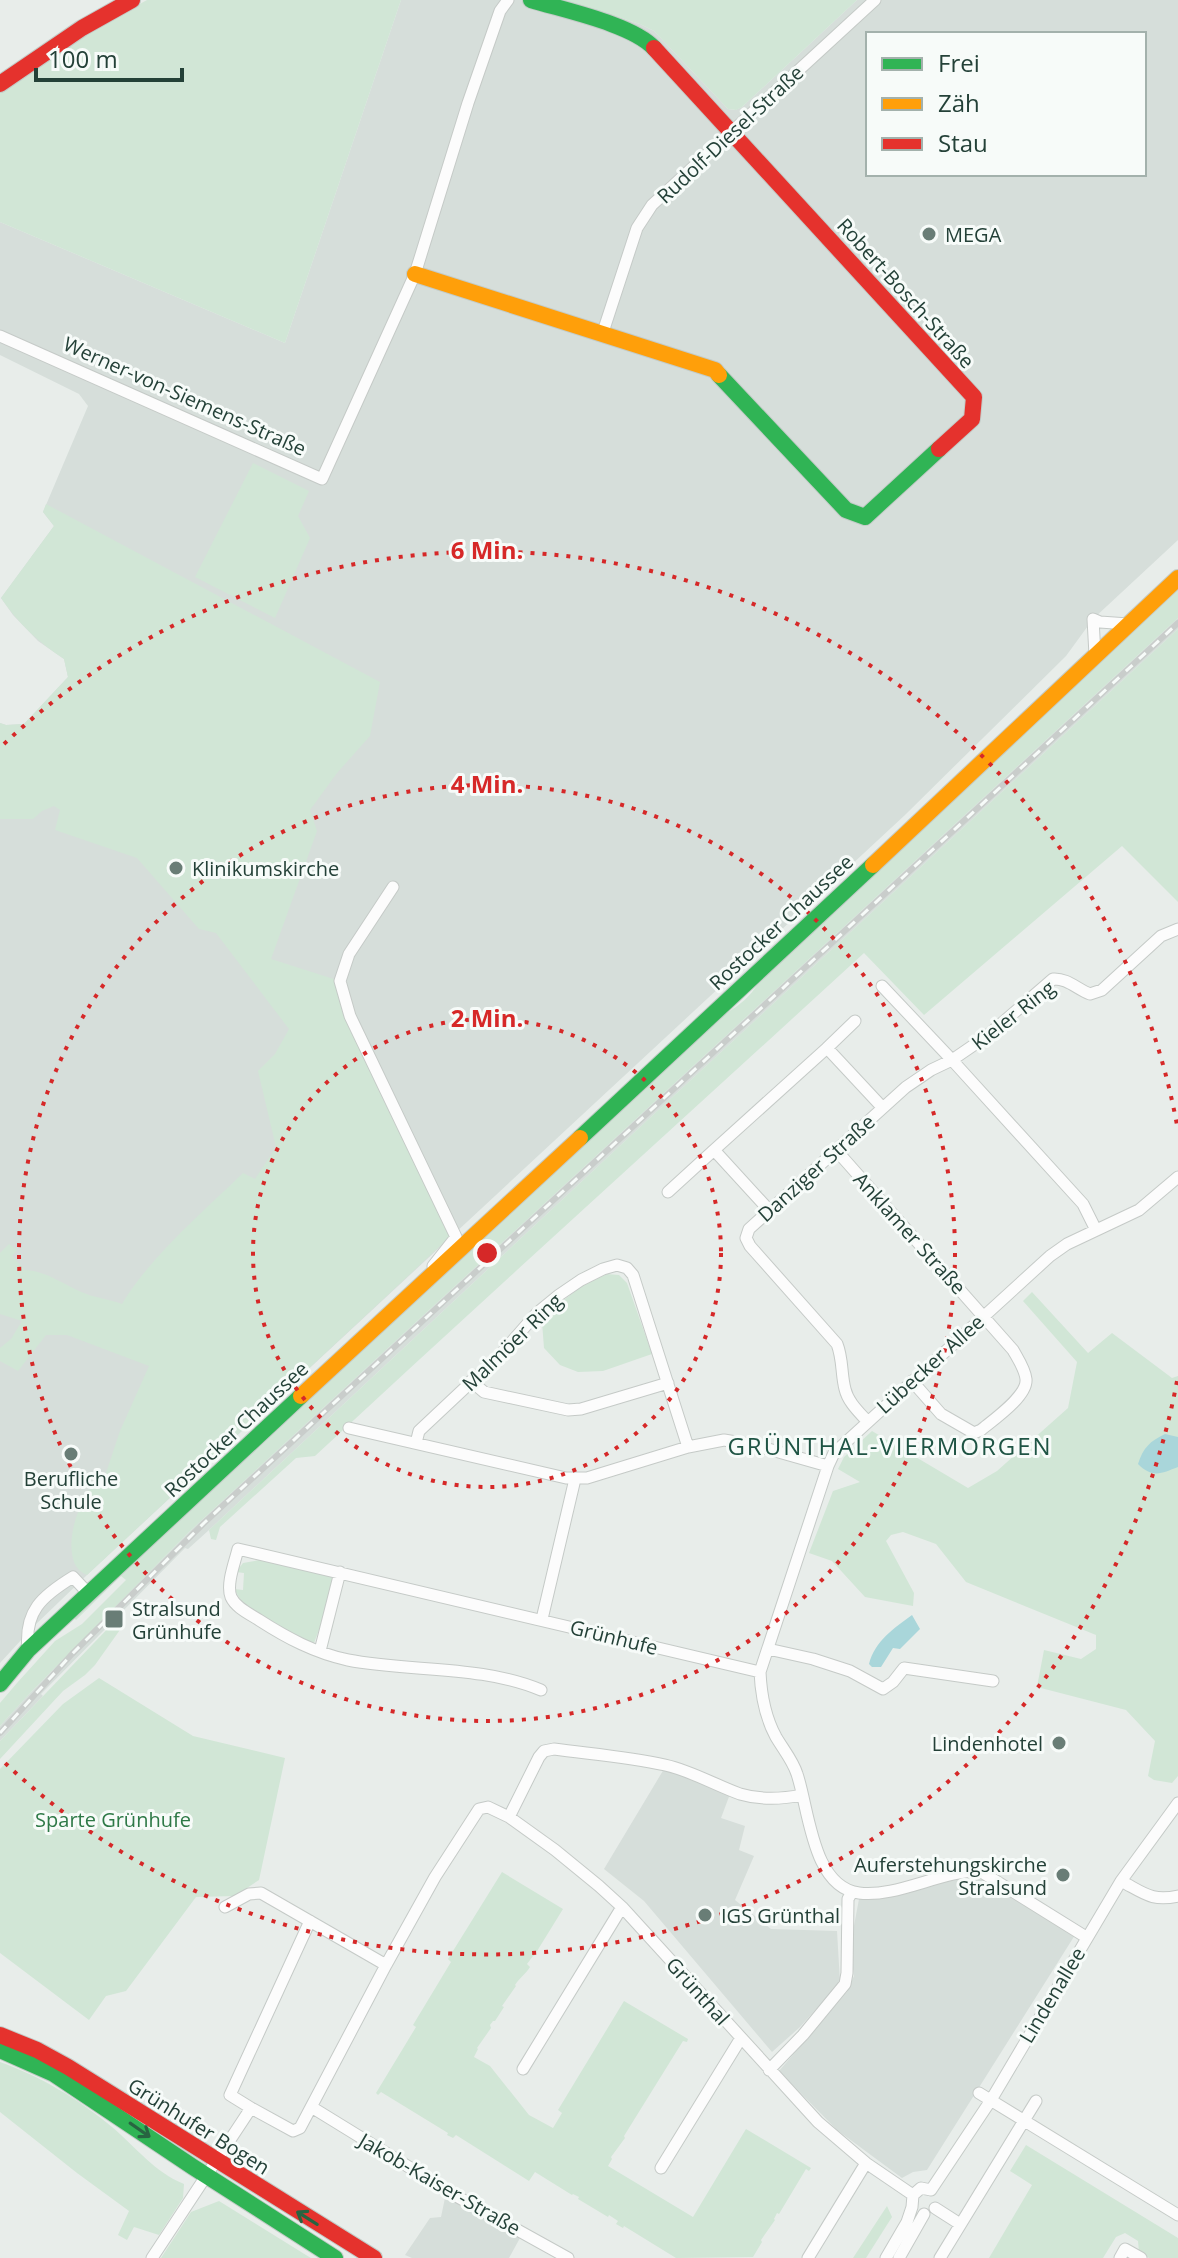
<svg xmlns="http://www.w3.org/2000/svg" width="1178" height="2258" font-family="'Open Sans',sans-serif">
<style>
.built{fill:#d6deda;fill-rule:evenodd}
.green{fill:#d1e6d6}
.water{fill:#a9d6da}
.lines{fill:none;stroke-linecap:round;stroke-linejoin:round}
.street-casing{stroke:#c5cac7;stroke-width:13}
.fast-casing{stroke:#c3cbc7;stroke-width:18}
.slow-casing{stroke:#c3cbc7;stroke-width:18}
.jam-casing{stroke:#c3cbc7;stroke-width:18}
.street{stroke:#fcfcfc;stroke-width:11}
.fast{stroke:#30b455;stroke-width:16}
.slow{stroke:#ff9f0a;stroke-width:16}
.jam{stroke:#e5322d;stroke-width:16}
.rail-casing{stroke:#c9cdcb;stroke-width:6}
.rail{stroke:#f7fbf9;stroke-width:3;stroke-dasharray:9;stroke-linecap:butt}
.oneway{stroke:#286441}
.ring{fill:none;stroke:#d62828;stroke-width:4;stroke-dasharray:4 8}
.poi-dot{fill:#697d76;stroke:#f7fbf9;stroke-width:3}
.labels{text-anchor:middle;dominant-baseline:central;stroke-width:6;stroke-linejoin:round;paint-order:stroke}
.street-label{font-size:20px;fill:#244138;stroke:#f7fbf9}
.poi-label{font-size:20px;fill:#244138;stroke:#f7fbf9;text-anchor:start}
.park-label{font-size:20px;fill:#2e7947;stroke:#f7fbf9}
.quarter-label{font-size:24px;letter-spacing:2px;fill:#1f5444;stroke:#f7fbf9}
.centre{fill:#d62828;stroke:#f7fbf9;stroke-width:4}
.ring-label{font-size:24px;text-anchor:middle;font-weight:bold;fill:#d62828;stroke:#f7fbf9;stroke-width:6;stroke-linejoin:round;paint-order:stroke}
</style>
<rect width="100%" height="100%" fill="#e8edea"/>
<path class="built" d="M401 0H563L640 24 654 31 728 109 735 110 742 107 857 0H1178V540L1093 619 1066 656 905 815 87 1575 33 1627 0 1663V723L6 725 24 724 68 677 64 659 38 641 13 615 1 598 54 526 43 512 88 406 79 394 0 355V222L285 343ZM868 34H1144V174H868Z
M1178 618V629L626 1140 209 1530 188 1549 185 1548 41 1694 43 1696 0 1741V1726L32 1691 190 1531Z
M664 1769 730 1794 721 1818 745 1826 739 1850 754 1856 735 1900 771 1929 837 1931 840 1982 800 2027 772 2052 644 1901 604 1869Z
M981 1875 1075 1935 927 2170 913 2172 902 2178 837 2130 779 2071 847 1992 854 1976 850 1947 859 1899Z
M446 2193 520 2238 509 2258H412L405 2255 430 2218 441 2217Z"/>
<path class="green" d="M147 0H401L285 343 0 222V92L107 22Z
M563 0H857L742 107 736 110 728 109 654 31 640 24Z
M253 463 309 491 298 516 310 538 275 618 195 577Z
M46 504 380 682 370 736 337 773 310 810 317 831 271 959 340 981 454 1233 87 1575C64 1567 71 1528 79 1510L75 1504 105 1476 120 1431 149 1366 67 1335H46L18 1371 0 1361V1348L11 1339 22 1321 0 1314V1253L9 1244 17 1250 12 1256 25 1270C47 1271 64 1285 84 1293 96 1298 109 1299 122 1304 149 1258 204 1211 243 1173L255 1179 276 1147 258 1071 275 1054 289 1029 216 933 199 929 137 858 55 830 60 810 54 806 42 811 33 819H0V723L6 725 24 724 68 677 64 659C38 642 18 623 1 598L54 526 43 512Z
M1178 590V618L190 1531 32 1691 0 1726V1703L17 1683 55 1641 82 1624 126 1580 121 1576 76 1620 73 1617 715 1020C739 1006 750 999 764 974Z
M1178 629V902L1122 846 924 1015 864 953C681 1121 497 1287 315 1456L296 1458 220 1527 216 1540 211 1539 209 1530 626 1140Z
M607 1274 619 1275 627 1283 652 1354 603 1371 578 1372 560 1365 544 1348 542 1322 548 1312 582 1286Z
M1032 1292 1088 1353 1112 1333 1172 1378 1178 1376V1776L1172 1783 1154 1780 1148 1776 1155 1741 1126 1710 1037 1687 1044 1650 1081 1659 1096 1649V1635L966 1582 936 1544 903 1532 891 1535 886 1541 914 1593 913 1606 865 1597 832 1561 809 1553 833 1491 860 1482 838 1469 844 1457 872 1431 968 1488 997 1471 1068 1408 1077 1362 1023 1301Z
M265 1559 334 1576 332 1596 314 1643 299 1641 243 1604 234 1589 243 1590 244 1573 236 1572 243 1563Z
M115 1621 122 1627 95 1665 85 1675 63 1691 0 1759V1741Z
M99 1678 193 1736 285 1758 259 1880 235 1896 196 1897 126 1991 106 1996 89 2020 0 1953V1769L63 1704Z
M502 1872 563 1909 534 1956H533L527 1964 530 1967C525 1975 520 1977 515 1985L516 1986 502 2006 504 2007 495 2021H493L490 2025 491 2028 477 2048 478 2049 474 2057 490 2066 529 2115 553 2128 562 2113 558 2110 624 2001 688 2039 687 2042 683 2041 624 2136 625 2138 611 2157 612 2159 608 2166 693 2217 746 2129 811 2168 809 2171 806 2169 779 2214 777 2213 774 2219 775 2220 761 2240 762 2242 753 2257 676 2258 624 2226 623 2228 616 2224 618 2221 609 2215 608 2217 578 2199 579 2197 573 2194 572 2195 535 2172 529 2181 456 2135 453 2138 447 2135 448 2133 381 2092 378 2095 376 2093 416 2027 413 2025 451 1962 448 1959Z
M0 2062C40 2076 80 2100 112 2127 136 2147 154 2172 184 2184L183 2198 159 2235 134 2227 127 2240 118 2235 129 2211 77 2173 0 2112Z
M1026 2145 1178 2238V2258H1149L1139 2252 1138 2241 1125 2233 1116 2237 1103 2258H989L1032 2185 1010 2171Z
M219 2201 306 2255 311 2258H161L191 2212Z
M887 2206 892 2217 866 2258H853Z"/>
<path class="water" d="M1165 1434 1178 1437V1467C1162 1473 1153 1479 1138 1464 1143 1448 1150 1441 1165 1434Z
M912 1615 920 1629 900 1649 893 1648 881 1667H872L869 1664C875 1641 894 1628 912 1615Z"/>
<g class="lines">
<defs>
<path id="street" d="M602 335 637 228 652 205 875 0
M0 336 322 479 415 274 468 103 500 11 508 0
M1095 655 1093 619 1100 622 1128 624
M393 887 349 954 340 981 350 1016 456 1237 433 1266
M827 1048 855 1021
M836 1150 1013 1350C1018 1359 1025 1369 1026 1379 1028 1396 993 1420 981 1430L974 1433 941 1414 912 1381
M668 1192 714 1150
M769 1210 714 1150 827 1048 882 1107
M1096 1230 1083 1204 952 1060 987 1036 1053 979C1067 978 1077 989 1090 994L1102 990 1161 936 1178 929
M471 1381 484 1392 568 1410 581 1409 668 1383
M867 1421C859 1412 848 1402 845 1389 841 1374 843 1359 837 1344L750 1246 746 1238 749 1229 906 1087 931 1070 952 1060 882 986
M349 1428 566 1478H587L688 1447 724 1440 754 1445 828 1466
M416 1443 419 1431 501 1354 537 1313 559 1295 581 1280 603 1269 617 1265 627 1268 633 1275 688 1447
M542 1619 575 1479
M768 1649 813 1659 850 1671 883 1689 893 1682 904 1668 993 1681
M28 1650C24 1611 42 1596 73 1577L88 1593
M320 1651 340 1572
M541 1690C482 1665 410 1672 348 1660 315 1653 287 1638 259 1620 250 1614 236 1608 231 1597 226 1584 235 1562 238 1549L760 1672
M509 1817 539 1757 544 1751 554 1749C591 1754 629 1757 665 1765 692 1771 715 1785 740 1794 760 1800 782 1799 802 1795
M1121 1881C1144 1893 1152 1902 1178 1896
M225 1907 249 1894 261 1893 386 1965
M1086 1937 980 1871C943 1870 896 1898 859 1893 812 1887 809 1809 797 1774 793 1761 783 1749 776 1737 765 1717 761 1694 760 1672L828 1466 834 1453 1050 1256 1067 1244 1139 1210 1178 1177
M523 2069 622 1907
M769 2070 803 2035 845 1984 847 1973 848 1899 852 1892
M979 2093 1178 2215
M251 2108 230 2095 310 1921
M313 2108 456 2196 568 2258
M661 2168 741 2038
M931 2190 991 2100 1121 1881 1178 1803
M935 2208 960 2224
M152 2258 251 2108 293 2131 300 2128 386 1965 435 1877 479 1809 488 1807 509 1817 555 1850 599 1886 622 1907 818 2122 866 2163 913 2195
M808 2258 866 2163
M886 2258 907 2222 912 2207 913 2195 921 2188 931 2190
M899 2258 924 2214
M940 2258 1036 2101
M1120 2258 1125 2249 1141 2258"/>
<path id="fast" d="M531 0C563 10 632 24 654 48
M719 375 846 510 865 517 939 449
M580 1138 873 865
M0 1684 28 1650 301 1396
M0 2050 54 2074 193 2167 335 2258"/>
<path id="slow" d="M415 274 715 370 719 375
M873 865 1178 578
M301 1396 580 1138"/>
<path id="jam" d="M654 48 974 397 972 419 939 449
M0 84 82 28 132 0
M0 2035 37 2050 68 2067 374 2258"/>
</defs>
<use href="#street" class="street-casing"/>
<use href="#fast" class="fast-casing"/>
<use href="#slow" class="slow-casing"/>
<use href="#jam" class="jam-casing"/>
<use href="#street" class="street"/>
<use href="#fast" class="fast"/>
<use href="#slow" class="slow"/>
<use href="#jam" class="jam"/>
<defs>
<path id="rail" d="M0 1733 72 1654 204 1523 1178 623"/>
</defs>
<use href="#rail" class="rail-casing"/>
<use href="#rail" class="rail"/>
</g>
<defs><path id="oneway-shaft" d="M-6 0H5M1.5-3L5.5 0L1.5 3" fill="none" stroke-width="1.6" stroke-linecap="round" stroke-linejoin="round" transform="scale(2)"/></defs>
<g class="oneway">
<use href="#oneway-shaft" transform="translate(140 2130) rotate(35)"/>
<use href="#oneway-shaft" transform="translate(307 2218) rotate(-148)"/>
</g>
<g class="ring">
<circle cx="487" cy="1253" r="234"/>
<circle cx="487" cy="1253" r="468"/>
<path d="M1177 1381A702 702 0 0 1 4 1762M4 744A702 702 0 0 1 1177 1125"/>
</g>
<g class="poi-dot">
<circle cx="929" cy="234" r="8"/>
<circle cx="176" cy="868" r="8"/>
<circle cx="71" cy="1454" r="8"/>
<rect x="104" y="1609" width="20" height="20" rx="4"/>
<circle cx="1059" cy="1743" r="8"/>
<circle cx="1063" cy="1875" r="8"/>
<circle cx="705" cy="1915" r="8"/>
</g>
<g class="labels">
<g class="street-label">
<text transform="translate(730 134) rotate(-43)">Rudolf-Diesel-Straße</text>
<text transform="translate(906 293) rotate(48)">Robert-Bosch-Straße</text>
<text transform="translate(185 396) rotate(24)">Werner-von-Siemens-Straße</text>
<text transform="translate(781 922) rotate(-43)">Rostocker Chaussee</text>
<text transform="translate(1013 1015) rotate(-38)">Kieler Ring</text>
<text transform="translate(816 1168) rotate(-42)">Danziger Straße</text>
<text transform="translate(910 1233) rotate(48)">Anklamer Straße</text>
<text transform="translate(512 1342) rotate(-44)">Malmöer Ring</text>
<text transform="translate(930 1364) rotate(-42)">Lübecker Allee</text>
<text transform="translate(236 1429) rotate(-43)">Rostocker Chaussee</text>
<text transform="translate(614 1637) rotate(14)">Grünhufe</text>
<text transform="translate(698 1991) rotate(48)">Grünthal</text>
<text transform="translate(1052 1995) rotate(-59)">Lindenallee</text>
<text transform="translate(199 2126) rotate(32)">Grünhufer Bogen</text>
<text transform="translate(440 2184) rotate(30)">Jakob-Kaiser-Straße</text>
</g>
<g class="poi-label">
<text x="945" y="234">MEGA</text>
<text x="192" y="868">Klinikumskirche</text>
<text x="71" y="1478" text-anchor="middle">Berufliche<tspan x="71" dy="23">Schule</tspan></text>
<text x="132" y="1608">Stralsund<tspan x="132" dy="23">Grünhufe</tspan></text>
<text x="1043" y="1743" text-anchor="end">Lindenhotel</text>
<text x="1047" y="1864" text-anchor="end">Auferstehungskirche<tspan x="1047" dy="23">Stralsund</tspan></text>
<text x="721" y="1915">IGS Grünthal</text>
</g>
<g class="park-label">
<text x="113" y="1819">Sparte Grünhufe</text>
</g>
<g class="quarter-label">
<text x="890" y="1445">GRÜNTHAL-VIERMORGEN</text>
</g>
</g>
<circle cx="487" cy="1253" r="12" class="centre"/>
<g class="ring-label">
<text x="487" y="559">6 Min.</text>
<text x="487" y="793">4 Min.</text>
<text x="487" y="1027">2 Min.</text>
</g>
<rect x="866" y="32" width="280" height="144" fill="#f7fbf9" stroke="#a3b1ac" stroke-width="2"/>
<rect x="882" y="58" width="40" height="12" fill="#30b455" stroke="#a3b1ac" stroke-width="2"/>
<text x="938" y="72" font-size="24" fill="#244138">Frei</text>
<rect x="882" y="98" width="40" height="12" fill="#ff9f0a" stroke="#a3b1ac" stroke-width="2"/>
<text x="938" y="112" font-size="24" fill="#244138">Zäh</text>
<rect x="882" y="138" width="40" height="12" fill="#e5322d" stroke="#a3b1ac" stroke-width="2"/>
<text x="938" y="152" font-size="24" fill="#244138">Stau</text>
<path d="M36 68v12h146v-12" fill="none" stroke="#244138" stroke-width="4"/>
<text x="48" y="68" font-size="24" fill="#244138" stroke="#f7fbf9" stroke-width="6" paint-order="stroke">100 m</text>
</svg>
